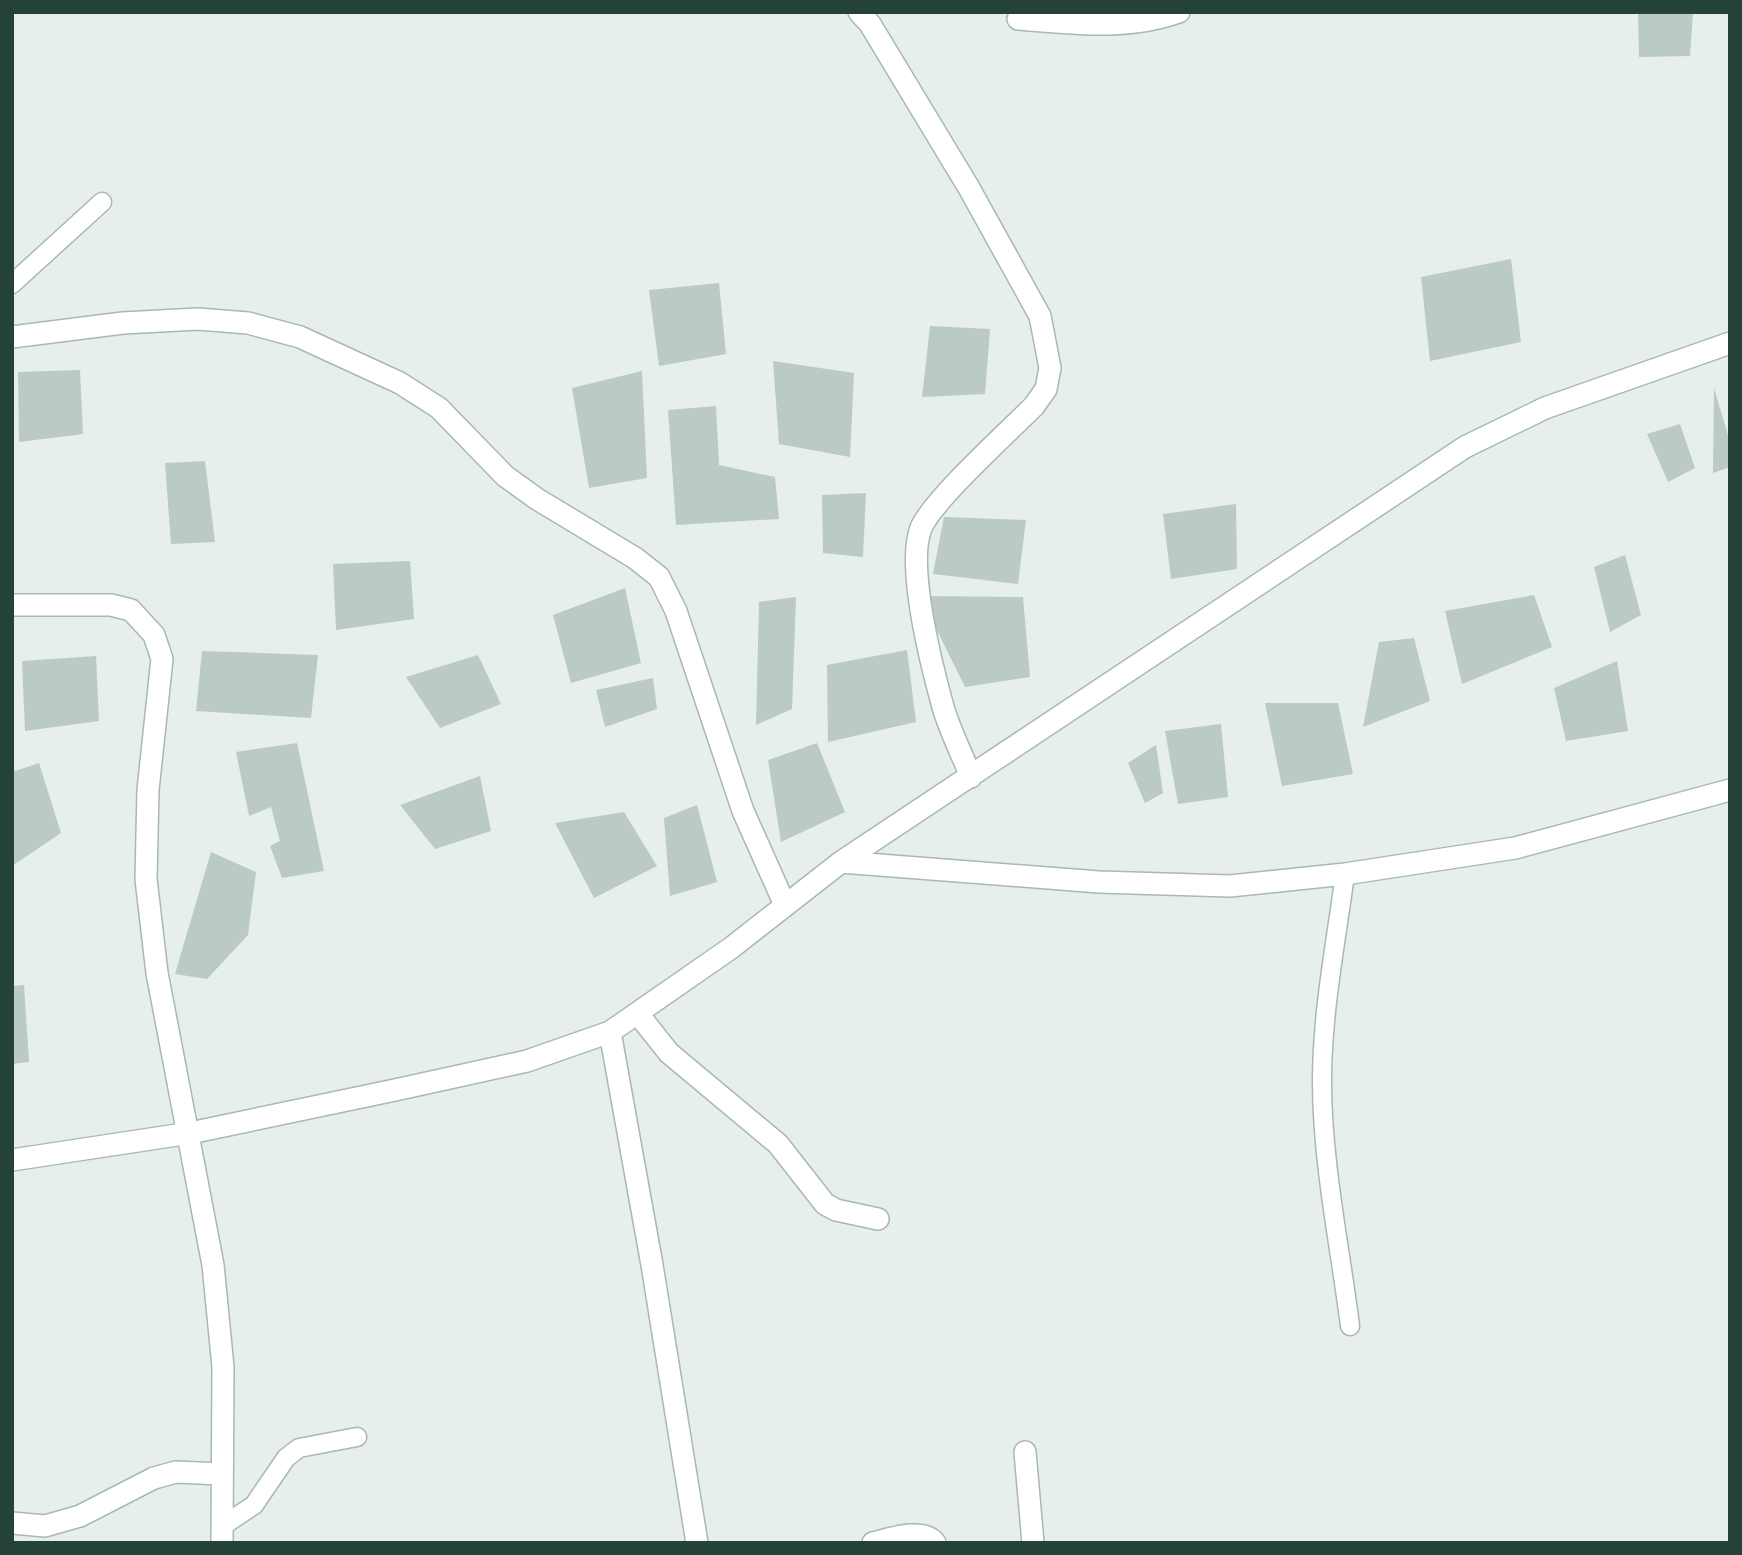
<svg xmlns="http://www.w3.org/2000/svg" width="1742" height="1555" font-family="Jost,sans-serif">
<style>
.building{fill:#bbcac4}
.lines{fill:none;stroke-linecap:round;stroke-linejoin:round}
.lane-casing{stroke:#a8b8b2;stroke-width:21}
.street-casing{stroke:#a8b8b2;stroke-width:24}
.lane{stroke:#fff;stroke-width:18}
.street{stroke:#fff;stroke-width:21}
</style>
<rect width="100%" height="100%" fill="#e6efeb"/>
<path class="building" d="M1638 12H1693L1690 56 1639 57Z
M1511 259 1521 342 1430 361 1421 277Z
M719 283 726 354 659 366 649 290Z
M930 326 990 329 985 394 922 397Z
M773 361 854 373 850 457 779 444Z
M80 370 83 434 19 442 18 372Z
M642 371 647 478 589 488 572 388Z
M1714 388 1730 442V467L1713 473Z
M716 406 719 465 775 477 779 519 676 525 668 410Z
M1680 424 1695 468 1668 482 1647 434Z
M205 461 215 542 171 544 165 463Z
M866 493 863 557 823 553 822 495Z
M1236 504 1237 569 1171 579 1163 514Z
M944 517 1026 520 1018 584 933 574Z
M1625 555 1641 615 1610 632 1594 567Z
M410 561 414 619 336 630 333 564Z
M625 588 641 663 571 683 553 615Z
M1534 595 1552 647 1462 684 1445 611Z
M920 596 1023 597 1030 677 965 687Z
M796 597 792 709 756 725 759 602Z
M1414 638 1430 701 1363 727 1379 642Z
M907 650 916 722 828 742 827 665Z
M202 651 318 655 311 718 196 711Z
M478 655 501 704 440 728 406 677Z
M96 656 99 721 25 731 22 661Z
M1617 661 1628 731 1566 741 1554 688Z
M653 678 657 709 605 727 596 690Z
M1265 703H1338L1353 774 1282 786Z
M1221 724 1228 797 1178 804 1165 731Z
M297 743 324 871 282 878 270 846 280 841 271 807 249 816 236 752Z
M817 743 845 812 781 842 768 760Z
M1156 745 1163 793 1145 803 1128 763Z
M39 763 61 833 12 866V772Z
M480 776 491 831 435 849 400 805Z
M697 805 717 882 670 896 664 818Z
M624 812 657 866 594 898 555 823Z
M211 852 256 872 248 935 207 979 175 974Z
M24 985 29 1062 12 1064V986Z"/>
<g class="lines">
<defs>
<path id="lane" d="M12 284 102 202
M1345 874C1336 942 1322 1012 1322 1081 1322 1163 1340 1246 1350 1326
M221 1527 254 1505 286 1458 299 1448 357 1437"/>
<path id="street" d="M859 12 870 24 969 188 1040 316 1050 368 1046 389 1034 406C1009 431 932 501 921 528 906 566 932 667 943 707 950 731 962 754 971 777
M1018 19C1073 23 1127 31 1179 12
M12 337 123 323 198 319 248 323 300 337 400 383 439 408 505 476 537 499 635 558 659 577 676 611 743 811 785 905
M12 605H111L131 610 154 635 162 659 148 790 146 879 157 973 213 1265 223 1367 222 1543
M841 862 1099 882 1230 886 1345 874 1515 848 1730 790
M638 1014 669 1053 778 1144 825 1204 836 1210 878 1219
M610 1032 652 1265 697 1543
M12 1160 190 1133 395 1090 527 1061 610 1032 731 948 841 862 1465 447 1545 408 1730 343
M1025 1452 1033 1543
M12 1523 45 1526 80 1516 154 1478 176 1472 221 1474
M873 1543C889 1539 924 1527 935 1543"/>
</defs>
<use href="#lane" class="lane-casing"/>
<use href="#street" class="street-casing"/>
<use href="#lane" class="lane"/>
<use href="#street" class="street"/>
</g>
<rect width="1742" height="1555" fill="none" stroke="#24423a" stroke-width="28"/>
</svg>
